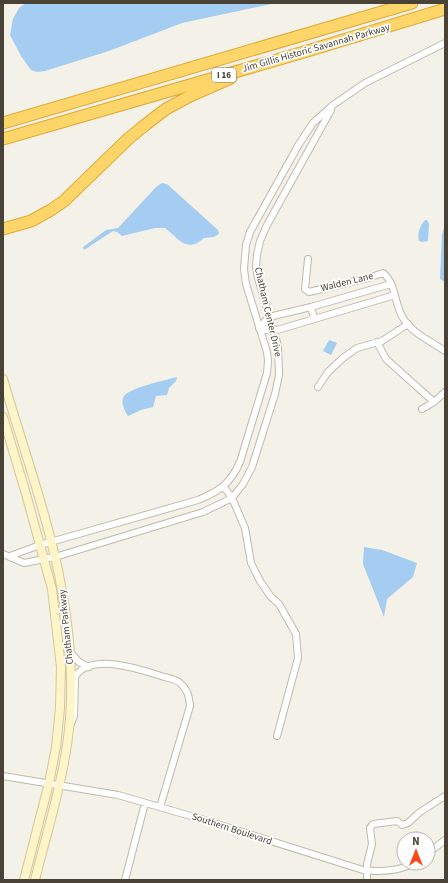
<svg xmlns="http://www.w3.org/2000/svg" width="448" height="883" font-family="'Source Sans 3',sans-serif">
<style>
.water{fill:#a4cdf1}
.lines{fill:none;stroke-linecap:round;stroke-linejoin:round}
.minor-casing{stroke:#c0baab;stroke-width:8}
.secondary-casing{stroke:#d4c798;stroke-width:10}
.motorway-casing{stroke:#dfab38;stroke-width:13}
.minor{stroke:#fff;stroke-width:6}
.secondary{stroke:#fff5c8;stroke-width:8}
.motorway{stroke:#fed569;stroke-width:11}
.labels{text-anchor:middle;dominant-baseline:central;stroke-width:3.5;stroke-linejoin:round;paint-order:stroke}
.shield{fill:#fff;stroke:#7f7b73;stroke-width:1}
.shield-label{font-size:9px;font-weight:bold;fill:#484237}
.street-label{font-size:10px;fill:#484237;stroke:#fff}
</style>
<rect width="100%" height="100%" fill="#f4f1e8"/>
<path class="water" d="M26 3H276L182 23 109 51 45 71 37 72 31 70 21 56 10 35 13 19 19 8Z
M162 183 167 184 218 230 219 234 214 237 204 238C187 254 178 238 165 228H155L122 236 117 232 113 231 84 250 83 247 106 230 118 228 157 186Z
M425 220H427L429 224 428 241 422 242 419 241C417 233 420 226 425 220Z
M445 225V282L440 279 442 234Z
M329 340 337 343 331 355 323 351Z
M177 377 176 381 169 388 167 395 156 396 153 407 141 410 128 416C125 411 121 404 123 398 126 388 167 380 177 377Z
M364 547 382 550 417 563 413 577 387 599 384 617 363 564Z"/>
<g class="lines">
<defs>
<path id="minor" d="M308 259 305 289 309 292 368 278 383 273C397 284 394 307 405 321 414 334 432 342 445 351
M311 307 391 284
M259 328 274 331 395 295
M259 328 269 317 311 307 314 318
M377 342 386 359 434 402
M318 387 328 372 343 358 357 348 382 341 408 324
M422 409 434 402 445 392
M224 487 232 498 245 528 251 563 260 581 271 597 279 604 296 634 298 658 277 736
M3 554 24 563 55 557 203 512 232 498 243 484 252 467 275 394 279 375 278 346 258 278 256 266 257 255 260 241 267 225 331 110
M10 556 40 545 198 500C220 491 230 484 240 462L267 373 268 361 267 352 246 284 244 269 246 245 250 232 299 144 313 123 333 105 365 83 445 43
M71 653 79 662 89 667
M71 724 74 716 75 677C90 652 140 669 161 676 167 678 177 679 181 684 188 690 189 697 190 706L160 807
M3 776 118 795 201 819 363 870C380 872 398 872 414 863
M428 853 445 840
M125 880 145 803
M367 880V864L372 844 370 828 373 824 397 821 402 825 408 823 420 812 445 796"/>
<path id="secondary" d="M3 379C36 492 79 597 70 718 66 773 48 827 35 880
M3 417 26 494 52 589 61 667 60 708 56 747 49 783 24 880"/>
<path id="motorway" d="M3 123 412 3
M3 139 304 52 445 9
M3 229 31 221 51 210 64 201 128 139 145 125 166 109 190 96 231 78"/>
</defs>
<use href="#minor" class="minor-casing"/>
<use href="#secondary" class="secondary-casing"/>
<use href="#motorway" class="motorway-casing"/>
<use href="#minor" class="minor"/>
<use href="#secondary" class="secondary"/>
<use href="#motorway" class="motorway"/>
</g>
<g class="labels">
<rect class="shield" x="212" y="68" width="24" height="14" rx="3"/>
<g class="shield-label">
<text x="224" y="75">I 16</text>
</g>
<g class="street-label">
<text transform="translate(316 48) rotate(-16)">Jim Gillis Historic Savannah Parkway</text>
<text transform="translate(347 282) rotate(-14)">Walden Lane</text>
<text transform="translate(268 312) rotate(77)">Chatham Center Drive</text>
<text transform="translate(66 627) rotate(-96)">Chatham Parkway</text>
<text transform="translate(232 829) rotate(18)">Southern Boulevard</text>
</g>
</g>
<rect width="448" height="883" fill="none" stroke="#484237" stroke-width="8"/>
<g transform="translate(416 851)"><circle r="19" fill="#ffffff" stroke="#b6b3af"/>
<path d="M0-3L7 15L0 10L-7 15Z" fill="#fb4818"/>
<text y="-6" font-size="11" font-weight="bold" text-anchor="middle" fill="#484237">N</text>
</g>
</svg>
